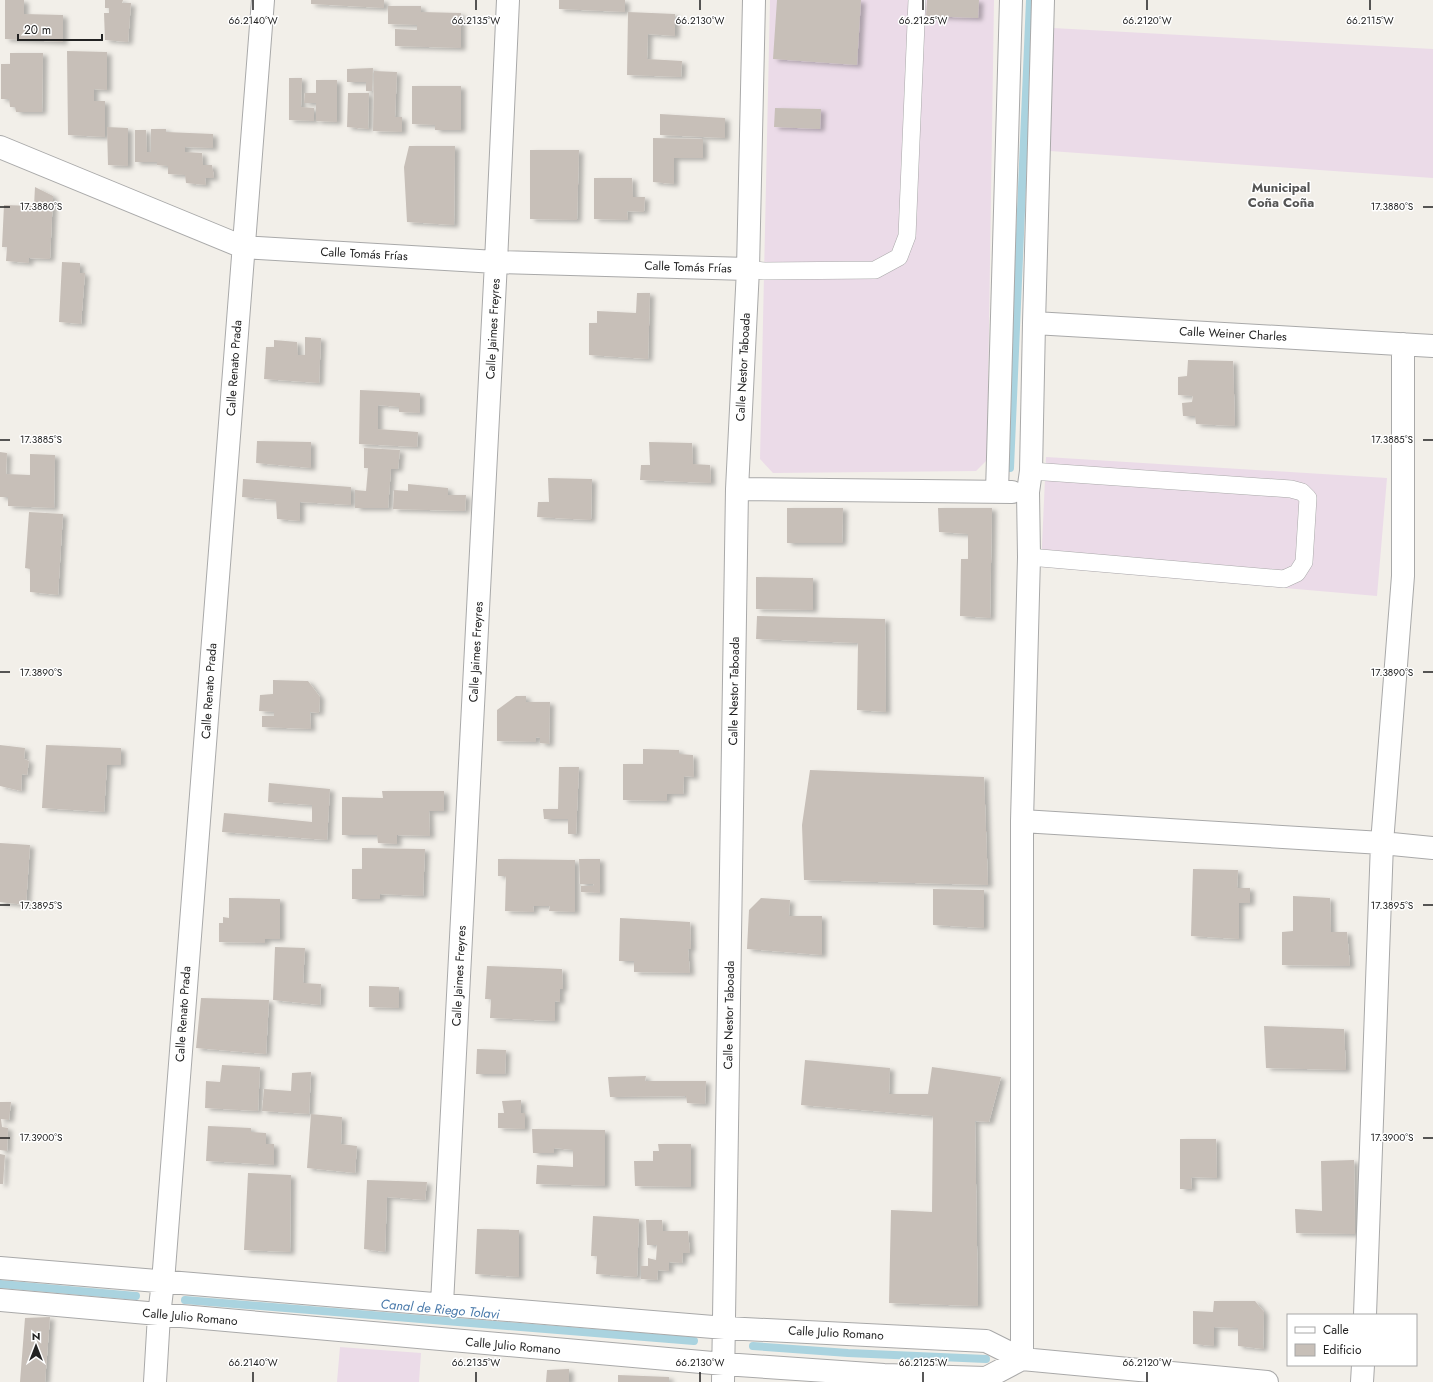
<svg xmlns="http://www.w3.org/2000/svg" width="1433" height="1382" font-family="Jost,sans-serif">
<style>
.industrial{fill:#ebdbe8}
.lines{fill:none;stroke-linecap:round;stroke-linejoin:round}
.stream{stroke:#aad3df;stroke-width:8}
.building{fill:#c7bfb8;filter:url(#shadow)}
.service-casing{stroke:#a9a9a9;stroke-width:18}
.minor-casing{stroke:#a9a9a9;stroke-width:24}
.service{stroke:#fff;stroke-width:17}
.minor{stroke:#fff;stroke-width:22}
.ticks{fill:none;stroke:#222;stroke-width:1.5}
.labels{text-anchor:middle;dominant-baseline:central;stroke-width:3;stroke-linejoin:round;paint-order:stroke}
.street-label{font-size:12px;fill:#222;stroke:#fff}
.neighbourhood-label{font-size:13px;font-weight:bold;fill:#555;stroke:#fff}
.water-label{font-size:13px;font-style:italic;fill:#4a7aab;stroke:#fff}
.ticks-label{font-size:10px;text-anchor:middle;fill:#222;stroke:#fff;stroke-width:3;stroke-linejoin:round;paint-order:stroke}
</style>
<defs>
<filter id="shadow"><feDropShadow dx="4.5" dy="2.5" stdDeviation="2" flood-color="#0004"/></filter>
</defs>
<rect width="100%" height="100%" fill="#f2efe9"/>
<path class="industrial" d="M770 0H994L987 460 976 471 773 473 760 459Z
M1053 28 1433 49V178L1050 151Z
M1046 457 1387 478 1377 596 1041 567Z
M340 1347 421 1353 419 1382H337Z"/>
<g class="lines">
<path class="stream" d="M1010 468 1030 0
M0 1284 136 1296
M185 1300 694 1341
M753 1346 848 1353 986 1359"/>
</g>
<path class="building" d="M5 0H24V14L63 15V42L5 39Z
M105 0H123L122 3H131L128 42 105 40 104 13H109V8H105Z
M311 0H384V8L311 4Z
M559 0H625V12L559 9Z
M777 0H861L857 65 773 59Z
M927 0H979L978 18 926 16Z
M388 6H421V12L461 13V48L395 46V29L417 30V25L388 24Z
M628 12 675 14V36L648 34 647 59 682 61 681 77 627 75Z
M67 51 107 52V90L94 89V101H105V137L68 135Z
M10 53H43L42 112H16L15 107H10L9 99H1V64H10Z
M373 68 372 91H366V82H347V69Z
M374 71 397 72 395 117H402V132L373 131Z
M289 78H302L301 107 314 108V121L289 120Z
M316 80H337V122L316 121V103H304L305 93H316Z
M412 86H461V130H435V125L412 124Z
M348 93H369L368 129 347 127Z
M775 108 821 109 820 129 774 127Z
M660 114 725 118V138L660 135Z
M107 127 128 128V166L108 165Z
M151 129H166V132L213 134V148L185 147V152L202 153 203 165H212L214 178H205L206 185 186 183 185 175 168 174V166L157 165V162H135V130H146L147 152H151Z
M653 138 703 139V158H674V184L653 182Z
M409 146H455L454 225 407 222 404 167Z
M530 150H579L577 220 530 219Z
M594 178H632L633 197H645L644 212 627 211 628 220 594 219Z
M35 187 53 196 50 259 29 258V263L6 261 7 247H2L4 205 34 206Z
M62 262 80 263V273H85L81 324 59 322Z
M637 293H650L648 359 589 355V323H597V311L636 313Z
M305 337 321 338 319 383 264 379 266 347H274V340L297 342 298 355H305Z
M1188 360 1233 361 1235 426 1196 424 1195 416H1183L1182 403 1192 402 1193 396 1178 395V377L1187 376Z
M360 390 420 393V413L399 412V407L378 405V429L418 432 417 447 359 444Z
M257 441 311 442V468L256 463Z
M649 442 692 443 693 464 710 465 711 483 640 480 641 465H650Z
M364 448 400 450 398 469H391L388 508H355V490L366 491 368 468H364Z
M0 452 7 453 6 474 30 475V454L55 455 54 508 8 506V497H0Z
M548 478 592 479 591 520 537 517 538 502H549Z
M243 479 351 487V505L300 502V521L277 519 276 500 242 497Z
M408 484 448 488V495H466L465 511 393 509 394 490 408 491Z
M787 508H843L842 543H787Z
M938 508H992L990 618 960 616 961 559H968V534L939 532Z
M29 512 63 514 58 595 30 592V569L25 568Z
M756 577 813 578V610L756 609Z
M757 616 885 619 886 712 857 710 858 643 756 639Z
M273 680 308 681 320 697 319 713 310 712 311 729 262 727V716H274V712L259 711 260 695 273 694Z
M516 696H526V702H550L549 744 540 743V738L536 737V742L497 741V710Z
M0 745 25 748 24 759 29 761 27 775 22 774 21 791 0 786Z
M46 745 121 748V765H107L104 812 42 808Z
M643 749 679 750V754L693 755 694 777 684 776 683 794H667V801L623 800V764H643Z
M559 767H579L576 834H568V819H544L543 809H558Z
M810 770 984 777 988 885 804 880 802 825Z
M269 783 330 789 327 840 222 832 224 813 312 822V805L268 802Z
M382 791H444V811H429L430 836 397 835V844L378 843 377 835H342V797L383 798Z
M0 843 30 845 26 905 0 902Z
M362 848 425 849 423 896 380 894V899H352V869H362Z
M498 859 575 860V912L549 911 550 906H533L534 912 505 911 506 876H498Z
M579 859H600V893L581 892V886H593L594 884H580Z
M1193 869 1238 870 1237 888H1250V903H1239V939L1191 936Z
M933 889 984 890V928L933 925Z
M1293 896 1330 898 1331 932H1347L1350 966 1282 965V932L1293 931Z
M229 898 280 899V939H265V943L219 942V923H223V917L229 918Z
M761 898 790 900 789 916H822V955L747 949 749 910Z
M620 918 690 922 691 949H688L690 973 634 972V961H619Z
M275 947 305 948 303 983 321 984 320 1005 273 1000Z
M487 966 562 969 563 989H560V1002L555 1001V1021L490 1018 491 999H485Z
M369 986 399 987V1008L369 1007Z
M201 998 269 1000 266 1054 196 1048Z
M1264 1026 1344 1029 1346 1070 1266 1068Z
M477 1049 506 1050 505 1074H476Z
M805 1060 890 1068 889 1094H928L932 1067 1001 1077 989 1122 975 1121 978 1306 889 1303 891 1210 932 1212 933 1116 801 1105Z
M222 1065 260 1067 258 1111 205 1108 206 1081 220 1082Z
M311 1072 309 1114 262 1111 264 1089 291 1091 292 1073Z
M646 1076 645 1081H706L705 1104 687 1103 686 1096 610 1097 608 1077Z
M521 1100V1113H525V1129L498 1128V1113H504L502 1101Z
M0 1102H11L9 1120 1 1119 2 1127 8 1128 7 1151 0 1150Z
M311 1114 342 1117 341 1144 357 1146 355 1173 307 1168Z
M208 1126 251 1128V1132L266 1133V1144H274V1165L206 1161Z
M532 1129 605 1130V1186L536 1184 537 1165 573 1167V1150L554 1148V1153H533Z
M1180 1139H1216L1217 1178 1191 1177 1192 1189H1180Z
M658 1144H691V1187L635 1186 634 1161H653V1151H659Z
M0 1154 5 1155 3 1184H0Z
M1354 1160 1355 1234 1296 1233 1295 1209 1322 1211 1321 1161Z
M248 1173 291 1175 290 1252 244 1250Z
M367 1180 427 1182 425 1200 387 1197 385 1252 364 1249Z
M593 1216 639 1219 637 1277 596 1274 597 1256H591Z
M646 1220H662L663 1231H688L690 1253H683L682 1263 669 1262V1271L658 1270 657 1280 641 1279V1266H648V1258L656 1260 657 1245H647Z
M477 1229 519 1230V1277L475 1274Z
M1214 1301H1255L1264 1312 1263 1349 1238 1346V1328L1214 1327V1346L1193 1344V1311L1213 1312Z
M50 1317 45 1382H20L25 1318Z
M569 1369V1382H546L547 1370Z
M618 1375 669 1377V1382H618Z"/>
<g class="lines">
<defs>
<path id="service" d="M748 269 764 271 875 270 899 257 907 236 917 0
M1029 557 1284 579 1297 573 1304 562 1308 498 1302 492 1291 489 1031 471"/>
<path id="minor" d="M0 147 243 247 496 262 748 269
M1034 323 1433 346
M737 489 1012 492
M997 492 1011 0
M1022 821 1382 843 1433 848
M0 1268 725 1328 986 1341 1022 1359 1267 1382
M0 1300 724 1364 884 1375 986 1378 1022 1359
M442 1304 496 262 508 0
M1365 1315 1382 843 1403 576V344
M1022 1359V821L1029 557 1028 492 1031 471 1034 323 1043 0
M155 1382 159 1315 163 1282 263 0
M723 1382 737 489 748 269 754 0
M1362 1382 1363 1365"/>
</defs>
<use href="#service" class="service-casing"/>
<use href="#minor" class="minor-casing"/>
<use href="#service" class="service"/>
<use href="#minor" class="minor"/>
</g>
<path class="ticks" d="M253 0V10M476 0V10M700 0V10M923 0V10M1147 0V10M1370 0V10M0 207H10M1423 207H1433M0 440H10M1423 440H1433M0 672H10M1423 672H1433M0 905H10M1423 905H1433M0 1138H10M1423 1138H1433M253 1372V1382M476 1372V1382M700 1372V1382M923 1372V1382M1147 1372V1382"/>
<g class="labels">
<g class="street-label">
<text transform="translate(364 254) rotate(3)">Calle Tomás Frías</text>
<text transform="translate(688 267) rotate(2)">Calle Tomás Frías</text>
<text transform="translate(493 329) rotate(-87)">Calle Jaimes Freyres</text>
<text transform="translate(1233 334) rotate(3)">Calle Weiner Charles</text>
<text transform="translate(743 367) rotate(-87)">Calle Nestor Taboada</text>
<text transform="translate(234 368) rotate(-86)">Calle Renato Prada</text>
<text transform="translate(476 652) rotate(-87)">Calle Jaimes Freyres</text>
<text transform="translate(209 691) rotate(-86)">Calle Renato Prada</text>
<text transform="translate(734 691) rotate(-89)">Calle Nestor Taboada</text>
<text transform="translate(459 976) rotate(-87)">Calle Jaimes Freyres</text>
<text transform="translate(183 1014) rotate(-86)">Calle Renato Prada</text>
<text transform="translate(729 1015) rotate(-89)">Calle Nestor Taboada</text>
<text transform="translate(190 1317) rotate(5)">Calle Julio Romano</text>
<text transform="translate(836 1333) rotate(3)">Calle Julio Romano</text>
<text transform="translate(513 1346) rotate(5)">Calle Julio Romano</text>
</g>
<g class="neighbourhood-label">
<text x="1281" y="187">Municipal<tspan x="1281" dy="15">Coña Coña</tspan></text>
</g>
<g class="water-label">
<text transform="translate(440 1309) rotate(5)">Canal de Riego Tolavi</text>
</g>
</g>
<g class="ticks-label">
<text x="253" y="24">66.2140°W</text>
<text x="476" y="24">66.2135°W</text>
<text x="700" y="24">66.2130°W</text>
<text x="923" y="24">66.2125°W</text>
<text x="1147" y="24">66.2120°W</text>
<text x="1370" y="24">66.2115°W</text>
<text x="41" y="210">17.3880°S</text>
<text x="1392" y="210">17.3880°S</text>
<text x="41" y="443">17.3885°S</text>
<text x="1392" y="443">17.3885°S</text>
<text x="41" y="676">17.3890°S</text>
<text x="1392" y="676">17.3890°S</text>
<text x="41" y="909">17.3895°S</text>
<text x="1392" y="909">17.3895°S</text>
<text x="41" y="1141">17.3900°S</text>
<text x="1392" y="1141">17.3900°S</text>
<text x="253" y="1366">66.2140°W</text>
<text x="476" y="1366">66.2135°W</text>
<text x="700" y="1366">66.2130°W</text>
<text x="923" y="1366">66.2125°W</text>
<text x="1147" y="1366">66.2120°W</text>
</g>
<rect x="1287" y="1314" width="130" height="52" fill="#ffffff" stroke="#a7a7a7"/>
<rect x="1295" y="1327" width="20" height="6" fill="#ffffff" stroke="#a7a7a7"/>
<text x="1323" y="1334" font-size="12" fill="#222222">Calle</text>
<rect x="1295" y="1344" width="20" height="12" fill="#c7bfb8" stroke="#a7a7a7"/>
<text x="1323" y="1354" font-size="12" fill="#222222">Edificio</text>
<g transform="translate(36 1346)" stroke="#ffffff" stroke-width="3" paint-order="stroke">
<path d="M0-3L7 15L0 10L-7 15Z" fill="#222222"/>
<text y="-6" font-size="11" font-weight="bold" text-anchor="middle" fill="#222222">N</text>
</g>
<path d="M18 34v6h84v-6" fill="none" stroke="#222222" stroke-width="2"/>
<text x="24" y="34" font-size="12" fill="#222222" stroke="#ffffff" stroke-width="3" paint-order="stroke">20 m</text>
</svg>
